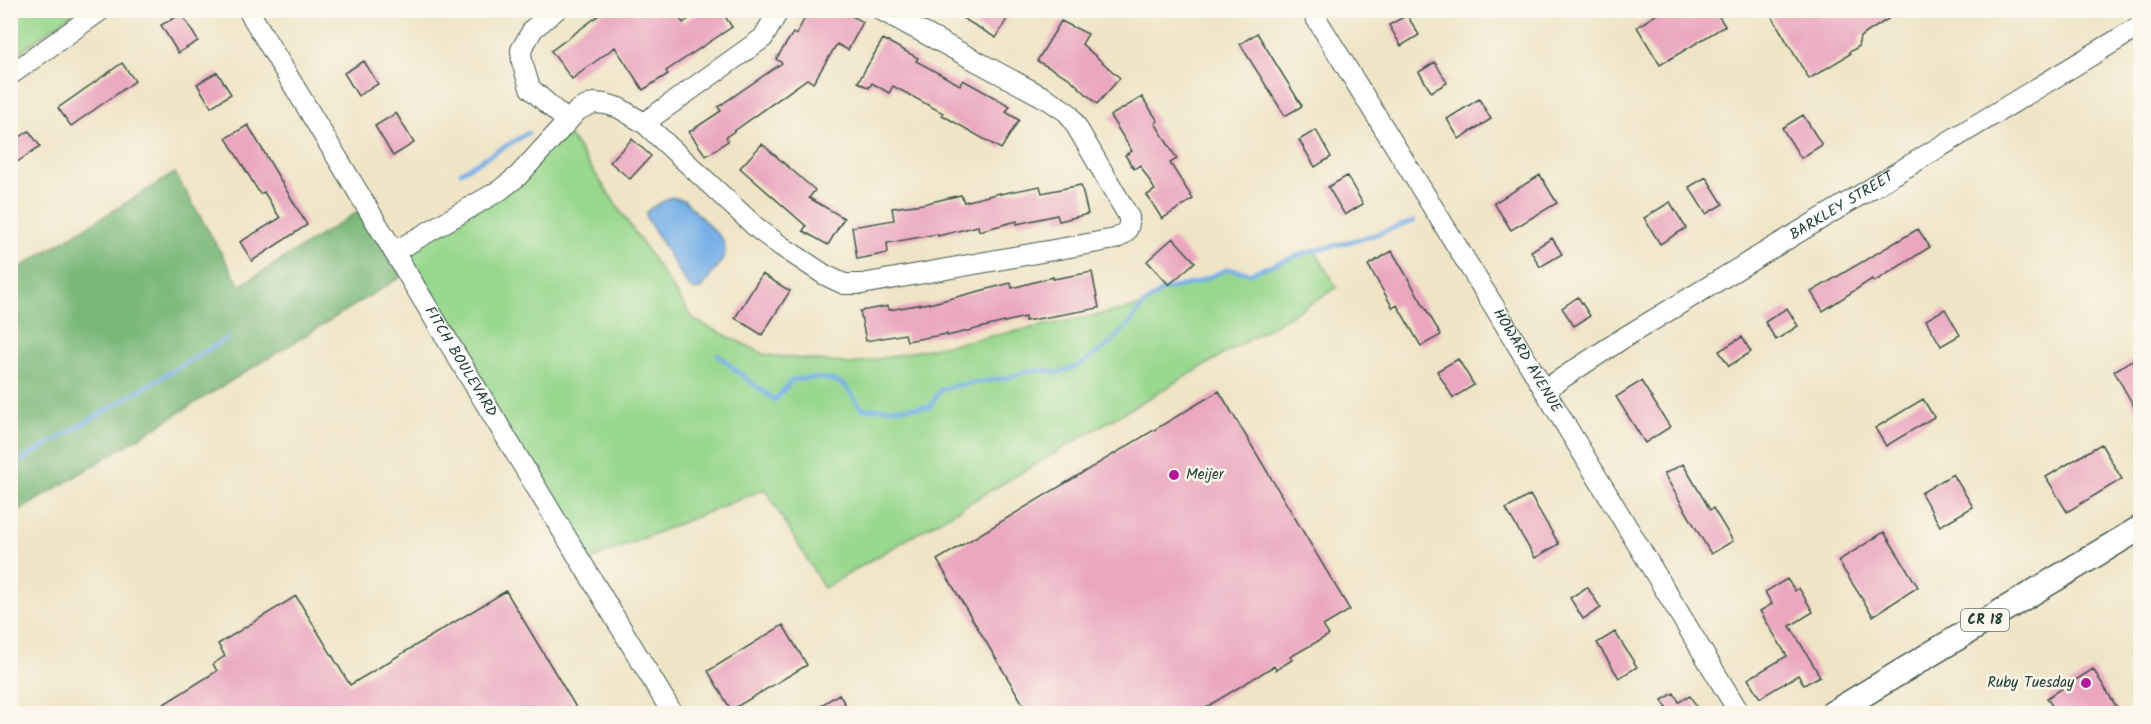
<svg xmlns="http://www.w3.org/2000/svg" width="2151" height="724" font-family="Kalam,sans-serif">
<style>
.green{fill:#98d78e;stroke:#5c8a61;stroke-width:1.5}
.forest{fill:#7ab879;stroke:#4c7a56;stroke-width:1.5}
.water{fill:#77b0e7;stroke:#4b768e;stroke-width:1.5}
.lines{fill:none;stroke-linecap:round;stroke-linejoin:round}
.stream{stroke:#77b0e7;stroke-width:4.5}
.building{fill:#eaa7bf}
.minor-casing{stroke:#3e564a;stroke-width:22}
.major-casing{stroke:#3e564a;stroke-width:27}
.minor{stroke:#fff;stroke-width:20}
.major{stroke:#fff;stroke-width:24}
.poi-dot{fill:#b5179e;stroke:#fbf7ec;stroke-width:2}
.labels{text-anchor:middle;dominant-baseline:central;stroke-width:5;stroke-linejoin:round;paint-order:stroke}
.shield{fill:#fbf7ec;stroke:#61756b;stroke-width:1.5}
.shield-label{font-size:14px;font-weight:bold;fill:#1f3d34}
.street-label{font-size:15px;fill:#1f3d34;stroke:#fbf7ec}
.poi-label{font-size:15px;fill:#1f3d34;stroke:#fbf7ec;text-anchor:start}
</style>
<rect width="100%" height="100%" fill="#fbf7ec"/>
<filter id="ink" filterUnits="userSpaceOnUse"><feTurbulence type="fractalNoise" baseFrequency=".0167" numOctaves="2"/><feDisplacementMap in="SourceGraphic" scale="12" xChannelSelector="R" yChannelSelector="G"/><feConvolveMatrix kernelMatrix="1 2 1 2 8 2 1 2 1" color-interpolation-filters="sRGB"/></filter>
<filter id="wash" filterUnits="userSpaceOnUse"><feTurbulence type="fractalNoise" baseFrequency=".008" numOctaves="4" result="noise"/><feDisplacementMap in="SourceGraphic" scale="24" xChannelSelector="R" yChannelSelector="G"/><feGaussianBlur stdDeviation="1.35" result="paint"/><feColorMatrix in="noise" values="0 0 0 0 0 0 0 0 0 0 0 0 0 0 0 0 0 1.4 0 .05"/><feComposite in="paint" operator="in"/></filter>
<g filter="url(#wash)">
<rect width="100%" height="100%" fill="#efe4c6"/>
<path class="green" d="M11 10H76V11L11 58Z
M563 126 694 320 766 355 852 364 1142 306 1163 290 1195 283 1228 269 1250 273 1315 251 1337 288 824 588 765 489 582 563 394 252 500 190Z"/>
<path class="forest" d="M175 173 240 286 367 206 407 273 11 516V273Z"/>
<path class="water" d="M671 197 684 200 723 240 725 252 723 259 701 289 694 290 688 286 647 219 646 213 651 208Z"/>
<g class="lines">
<path class="stream" d="M461 172 528 133
M718 355 745 378 775 400 792 380C808 378 831 375 845 386 850 390 856 402 863 409L930 407 940 390 953 386 1011 377 1027 371 1044 370 1058 373 1080 365 1107 346 1130 323 1142 306 1163 290 1195 283 1228 269 1250 273 1302 254 1371 236 1414 221
M10 467 228 338"/>
</g>
<g id="blocks">
<path class="building" d="M606 10H675L683 23 701 10H721L732 27 666 71 668 74 643 90 615 47 572 79 551 51Z
M809 10H841L863 22 848 50 837 44 813 83 807 79 726 137 728 141 706 156 689 132 721 111 718 107 782 63 776 59 793 33 796 35Z
M949 10H1012L996 38Z
M1663 10H1715L1725 26 1660 65 1637 27Z
M1779 10H1902L1860 37 1858 47 1849 52 1850 54 1809 79 1771 15Z
M182 14 198 41 178 53 161 25Z
M1407 15 1419 35 1401 46 1389 25Z
M1061 21 1088 34 1082 44 1120 78 1097 104 1069 78 1037 61Z
M1257 33 1302 106 1285 116 1240 44Z
M883 39 918 58 916 61 960 85 963 80 1010 106 1006 112 1019 120 1001 149 942 115 943 113 893 86 889 93 872 83 869 88 858 82Z
M364 61 378 84 358 96 344 73Z
M1435 62 1447 83 1431 92 1419 72Z
M122 63 135 81 71 126 58 108Z
M217 72 231 94 211 107 197 84Z
M1142 97 1158 121 1155 123 1177 159 1170 163 1193 199 1162 219 1147 195 1155 190 1140 165 1134 169 1125 155 1132 151 1110 116Z
M1479 99 1491 119 1459 139 1447 119Z
M396 113 414 143 393 156 375 126Z
M1803 115 1822 145 1801 158 1782 128Z
M248 125 307 225 252 261 240 242 280 218 264 192 260 194 226 138Z
M1316 130 1331 157 1315 167 1299 140Z
M29 131 40 146 10 167V144Z
M632 139 651 156 630 179 610 162Z
M762 144 815 190 809 198 844 218 828 245 803 231 806 226 740 168Z
M1540 175 1557 203 1511 230 1494 203Z
M1347 176 1363 204 1345 215 1328 187Z
M1706 177 1723 204 1706 214 1689 187Z
M1081 185 1088 214 1059 221 1057 215 1017 224V221L979 231 978 226 938 236V234L887 243 888 253 857 259 852 227 894 220 892 208 923 204 961 195 964 202 1000 193V194L1040 186 1042 193Z
M1670 202 1686 228 1660 244 1644 218Z
M1918 229 1930 247 1874 282 1872 279 1823 311 1811 292Z
M1173 238 1195 262 1169 285 1147 261Z
M1552 238 1562 254 1540 267 1531 251Z
M1392 251 1441 335 1421 346 1397 305 1393 308 1368 265Z
M1092 272 1099 308 1025 321V317L947 336V334L907 341 905 334 866 341 860 311 888 306 889 310 929 303V304L1011 283 1012 288 1053 277V279Z
M762 274 790 291 762 335 735 318Z
M1578 297 1590 316 1574 326 1562 308Z
M1787 308 1798 326 1776 340 1765 322Z
M1945 309 1960 335 1941 346 1926 320Z
M1742 337 1751 352 1729 366 1719 351Z
M2140 355V417L2114 371Z
M1458 359 1474 385 1453 398 1437 371Z
M1641 381 1670 427 1645 443 1616 397Z
M1219 391 1350 610 1323 626 1329 635 1290 657 1292 660 1276 670 1274 666 1195 714H1029L937 560Z
M1923 399 1934 417 1886 446 1875 428Z
M2101 444 2122 479 2067 512 2046 477Z
M1683 464 1710 510 1713 508 1733 541 1711 554 1664 474Z
M1953 474 1973 507 1940 526 1921 493Z
M1530 495 1559 544 1535 558 1506 509Z
M1884 532 1918 587 1873 616 1838 561Z
M1787 579 1795 591 1799 588 1813 612 1790 626 1820 676 1804 685 1798 675 1760 698 1748 679 1787 656 1760 611 1772 604 1765 592Z
M1587 587 1601 608 1583 619 1570 598Z
M506 591 580 714H148L217 671 213 664 225 656 218 644 296 596 350 685Z
M783 625 807 665 731 710 708 671Z
M1615 632 1637 667 1619 678 1597 643Z
M2093 669 2121 714H2057L2047 698Z
M1674 693 1679 702 1690 696 1701 714H1659L1667 709 1662 700Z
M839 694 851 714H807Z"/>
</g>
</g>
<g filter="url(#ink)">
<use href="#blocks" fill-opacity="0" stroke="#3e564a" stroke-width="1.5"/>
<g class="lines">
<defs>
<g id="minor">
<path id="s1" d="M248 10 673 714"/>
<path d="M556 10 533 29 521 50 522 62 530 88 567 121"/>
<path id="s2" d="M1311 10 1495 308 1740 714"/>
<path d="M10 75 101 10"/>
<path d="M644 123 763 38 779 10"/>
<path d="M394 252 500 190 518 176 578 110 594 103 606 104 619 108 644 123 758 229 781 246 825 275 844 284H862L1115 239C1126 234 1130 229 1129 217L1075 124 1068 113 1049 100 881 10"/>
<path id="s3" d="M1544 390 1625 337 2140 26"/>
</g>
<path id="major" d="M1831 714 2140 528"/>
</defs>
<use href="#minor" class="minor-casing"/>
<use href="#major" class="major-casing"/>
<use href="#minor" class="minor"/>
<use href="#major" class="major"/>
</g>
</g>
<g class="poi-dot">
<circle cx="1174" cy="475" r="6"/>
<circle cx="2086" cy="683" r="6"/>
</g>
<g class="labels">
<rect class="shield" x="1961" y="609" width="48" height="22" rx="4.5"/>
<g class="shield-label">
<text x="1985" y="620">CR 18</text>
</g>
<g class="street-label">
<text stroke="none"><textPath href="#s3" startOffset="350">BARKLEY STREET</textPath></text>
<text stroke="none"><textPath href="#s2" startOffset="412">HOWARD AVENUE</textPath></text>
<text stroke="none"><textPath href="#s1" startOffset="411">FITCH BOULEVARD</textPath></text>
</g>
<g class="poi-label">
<text x="1186" y="475">Meijer</text>
<text x="2074" y="683" text-anchor="end">Ruby Tuesday</text>
</g>
</g>
<rect width="2151" height="724" fill="none" stroke="#fbf7ec" stroke-width="36"/>
</svg>
